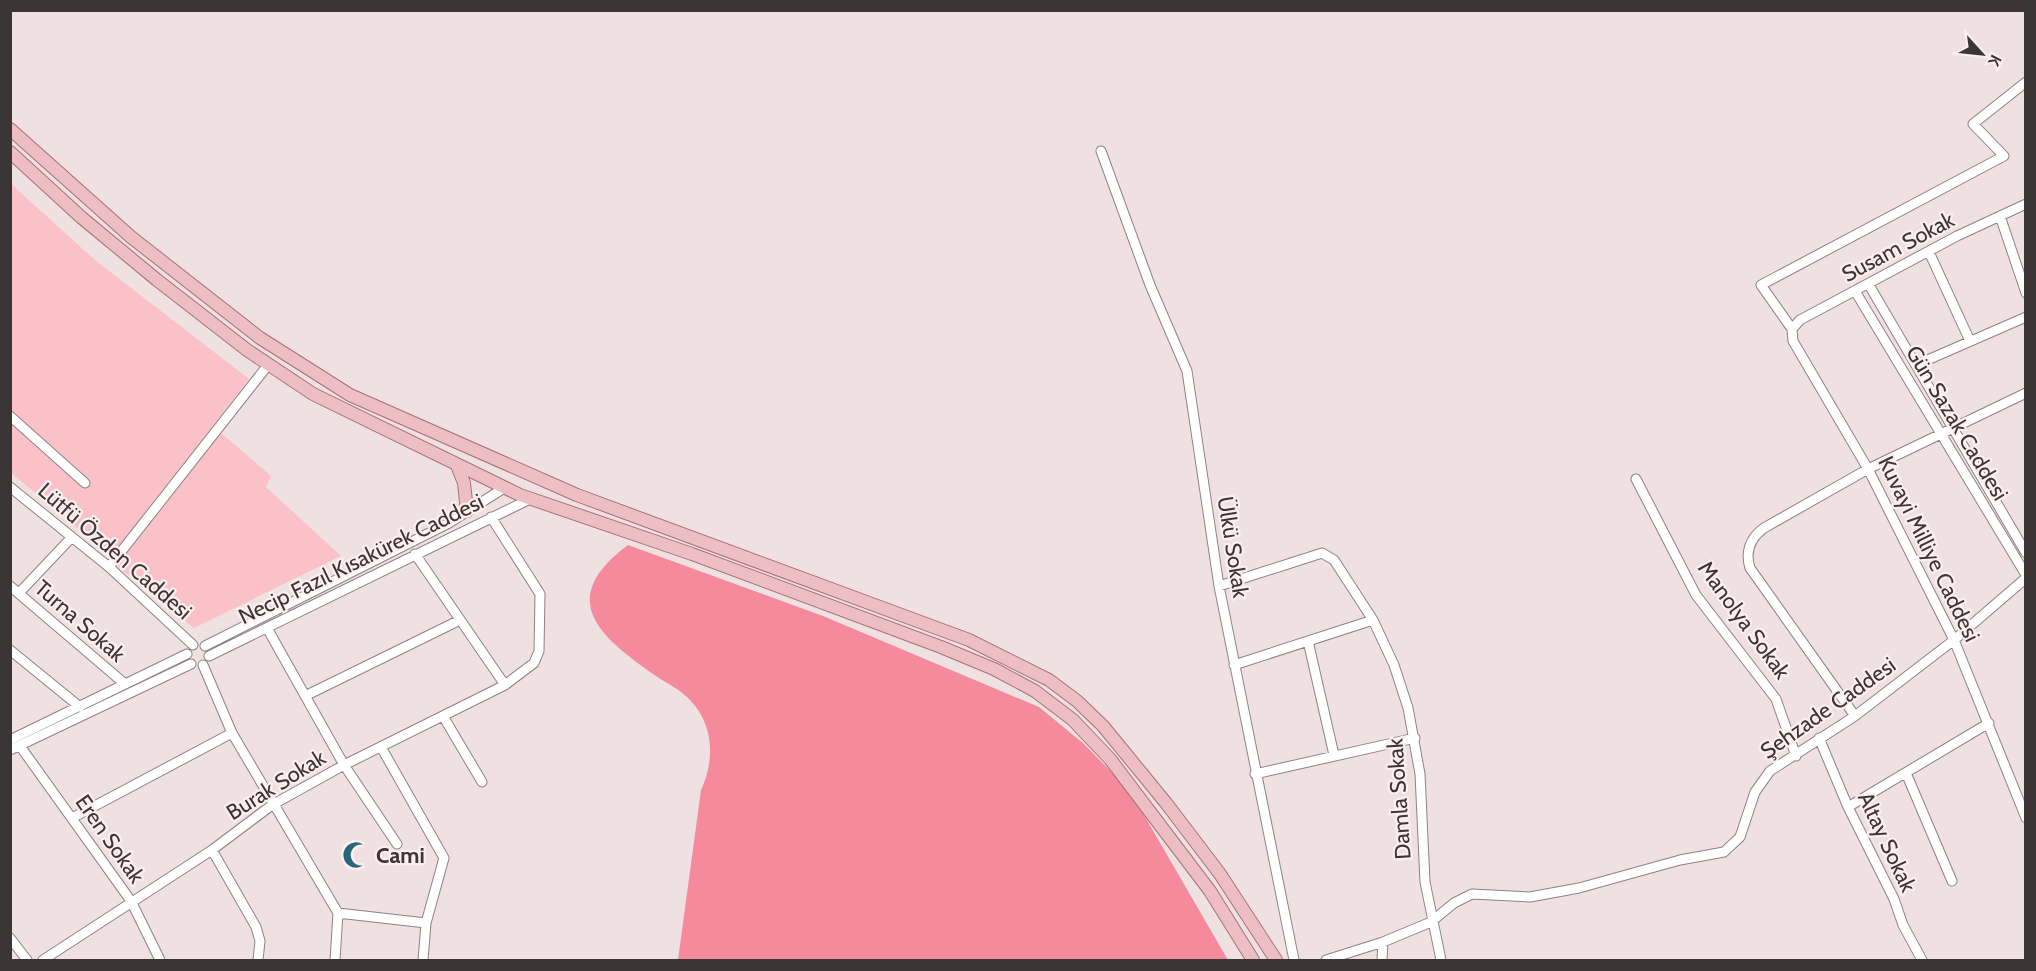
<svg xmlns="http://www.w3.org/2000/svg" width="2036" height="971" font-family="Cabin,sans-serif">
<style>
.green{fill:#fbc1c8}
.forest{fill:#f48a9b}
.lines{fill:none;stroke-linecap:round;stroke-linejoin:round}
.minor-casing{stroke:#8f8283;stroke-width:11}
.major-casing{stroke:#a8717a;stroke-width:14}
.minor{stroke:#fff;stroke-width:9}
.major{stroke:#eebec5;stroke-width:12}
.labels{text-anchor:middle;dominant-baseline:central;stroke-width:4.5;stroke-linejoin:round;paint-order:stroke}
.street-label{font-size:22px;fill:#3b3536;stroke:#fdeeef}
.poi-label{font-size:22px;font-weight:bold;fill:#3b3536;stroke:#fdeeef;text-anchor:start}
</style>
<rect width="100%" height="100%" fill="#efe0e2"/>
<path class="green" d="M10 183 95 260 249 379 112 556 11 473Z
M221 433 271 476 266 487 341 556 194 628 117 566Z"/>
<path class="forest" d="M628 545 823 616 1039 707 1084 744 1130 791 1228 960H678L701 790C715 760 714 725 690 700 681 690 668 684 656 676 601 638 554 600 628 545Z"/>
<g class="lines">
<defs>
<path id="minor" d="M1101 151 1150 285 1187 371 1219 586 1294 960
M2000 216 2026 293
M1929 252 1970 341
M1869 285 2026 553
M1855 291 2026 575
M1792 329 1793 341 1868 469 1954 640 2026 818
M1792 329 1761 285 2004 156 1973 124 2026 82
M1792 329 1800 320 1957 236 2026 204
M1916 365 2026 317
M10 416 85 483
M1636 479 1696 595 1776 699 1796 756
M10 487 109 567 193 645
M415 554 505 685
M109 567 268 365
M10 586 125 684
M1219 586 1322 553 1334 560 1373 620 1394 665 1408 708 1420 774 1425 882 1441 960
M19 593 72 537
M267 628 344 765 397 844
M1308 641 1334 755
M205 646 449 523 504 488
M10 650 80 707
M209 656 530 499
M203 665 232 733 338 913 335 960
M1234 665 1373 620
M305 696 460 620
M443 716 482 782
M1855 716 1750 568C1745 552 1750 538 1764 528L1868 469 2026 393
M1819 738 1848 807 1894 899 1903 925 1922 960
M10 740 187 654
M20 746 131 901 160 960
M381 747 444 858 426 923 423 960
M10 750 191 664
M1906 773 1952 881
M1255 774 1415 738
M1848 807 1989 723
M72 818 232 733
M212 850 256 927 260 941 258 960
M338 913 426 923
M10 938 27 960
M43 960 212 850 272 805 344 765 505 685 534 663 539 651 540 594 491 517
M1326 960 1383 942 1431 922 1454 903 1472 894 1530 897 1579 888 1680 860 1724 852 1740 837 1755 792 1770 771 1855 716 1954 640 2026 578
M1382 960 1383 942"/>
<path id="major" d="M10 129 131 237 260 338 350 395 577 495 969 640 1049 680 1077 701 1103 726 1166 803 1220 874 1276 960
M10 152 82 218 157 280 247 350 313 394 520 495 692 554 941 647 994 669 1035 691 1073 720 1110 759 1210 891 1253 960
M457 465 464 483 467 511"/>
</defs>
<use href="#minor" class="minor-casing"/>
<use href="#major" class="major-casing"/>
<use href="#minor" class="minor"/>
<use href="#major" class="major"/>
</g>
<defs>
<symbol id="mosque-bare" viewBox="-9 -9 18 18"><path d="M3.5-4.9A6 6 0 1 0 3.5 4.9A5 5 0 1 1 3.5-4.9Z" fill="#26677b" stroke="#fdeeef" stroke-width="2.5" paint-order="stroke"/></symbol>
</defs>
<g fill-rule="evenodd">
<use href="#mosque-bare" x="337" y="836" width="38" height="38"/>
</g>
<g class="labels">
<g class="street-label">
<text transform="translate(1898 247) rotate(-28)">Susam Sokak</text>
<text transform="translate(1957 423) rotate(59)">Gün Sazak Caddesi</text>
<text transform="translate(1233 547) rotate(81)">Ülkü Sokak</text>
<text transform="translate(1929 549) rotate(64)">Kuvayi Milliye Caddesi</text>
<text transform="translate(115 551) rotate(41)">Lütfü Özden Caddesi</text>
<text transform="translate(361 559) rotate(-26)">Necip Fazıl Kısakürek Caddesi</text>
<text transform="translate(1744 620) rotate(54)">Manolya Sokak</text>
<text transform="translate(80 621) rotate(41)">Turna Sokak</text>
<text transform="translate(1828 708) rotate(-35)">Şehzade Caddesi</text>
<text transform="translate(276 785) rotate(-32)">Burak Sokak</text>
<text transform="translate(1399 799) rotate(-94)">Damla Sokak</text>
<text transform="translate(110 839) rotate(55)">Eren Sokak</text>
<text transform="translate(1887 842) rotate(65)">Altay Sokak</text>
</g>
<g class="poi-label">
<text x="376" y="855">Cami</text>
</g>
</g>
<rect width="2036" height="971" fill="none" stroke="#3b3536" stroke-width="24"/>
<g transform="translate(1982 54) rotate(117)" stroke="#fdeeef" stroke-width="4.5" paint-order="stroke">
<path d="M0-4.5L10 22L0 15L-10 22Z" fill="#3b3536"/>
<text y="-9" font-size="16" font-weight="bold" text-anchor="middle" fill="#3b3536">K</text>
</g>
</svg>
